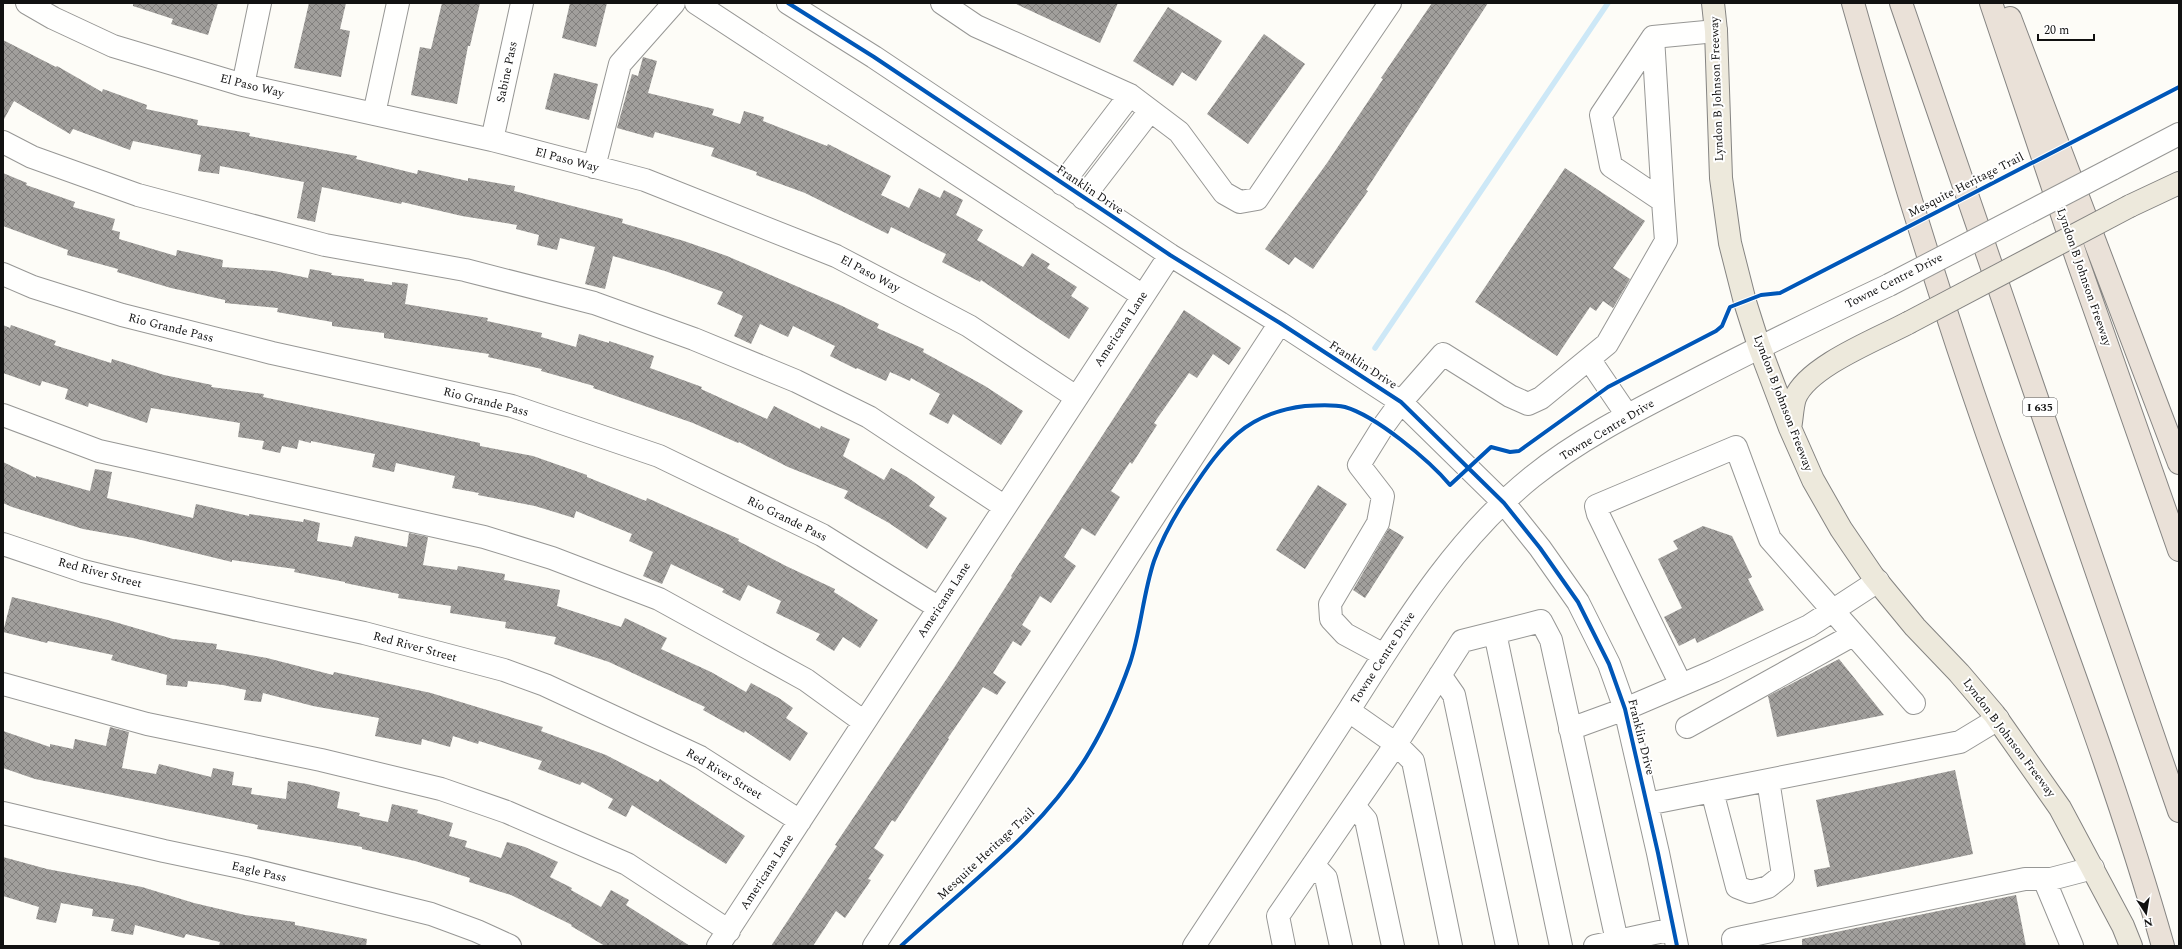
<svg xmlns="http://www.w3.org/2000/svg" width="2182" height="949" font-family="Spectral,serif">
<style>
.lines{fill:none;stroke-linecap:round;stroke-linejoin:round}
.stream{stroke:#cde8f7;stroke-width:5.5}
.building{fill:url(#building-cross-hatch)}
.minor-casing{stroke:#979795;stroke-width:24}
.major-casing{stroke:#858482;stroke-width:24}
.highway-casing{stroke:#858482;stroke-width:24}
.minor{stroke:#fffffe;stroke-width:22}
.major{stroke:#ede9dc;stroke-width:22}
.highway{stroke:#eae1d8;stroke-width:22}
.minor-bridge-casing{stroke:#979795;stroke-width:24;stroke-linecap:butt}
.major-bridge-casing{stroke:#858482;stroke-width:24;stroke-linecap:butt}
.minor-bridge{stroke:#fffffe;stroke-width:22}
.major-bridge{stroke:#ede9dc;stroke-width:22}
.cycleway-casing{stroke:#fff;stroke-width:6}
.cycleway{stroke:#0057b8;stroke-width:4}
.labels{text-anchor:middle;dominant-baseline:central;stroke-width:4;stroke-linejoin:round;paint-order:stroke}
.shield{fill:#fff;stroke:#585858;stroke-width:1}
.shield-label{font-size:11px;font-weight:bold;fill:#111}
.street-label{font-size:12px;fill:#111;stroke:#fff}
</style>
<defs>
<pattern id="building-cross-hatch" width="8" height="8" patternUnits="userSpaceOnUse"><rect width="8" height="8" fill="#a19f9c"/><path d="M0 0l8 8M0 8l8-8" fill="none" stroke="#82807e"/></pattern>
</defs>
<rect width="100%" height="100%" fill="#fdfcf7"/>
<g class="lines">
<path class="stream" d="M1375 348 1608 3"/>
</g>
<path class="building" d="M133 3H218L208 35 171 24 173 19 133 6Z
M309 3H346L340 29 350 31 341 77 294 68Z
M442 3H480L470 46H468L457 104 411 95 420 47 431 49Z
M570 3H607L596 47 562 38Z
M1014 3H1118L1100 43Z
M1432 3H1488L1366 190 1368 191 1313 269 1295 257 1289 265 1265 249 1327 163 1383 79 1381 78Z
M1168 7 1222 41 1196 81 1182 72 1173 86 1133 61Z
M1264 34 1305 64 1248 144 1207 114Z
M3 40 56 67 57 66 102 92 103 89 147 105 146 109 198 120 197 125 250 133 249 136 357 156 356 159 417 174 418 170 468 181V178L515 186 514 191 623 219 622 223 684 241 727 256 840 305 879 324 877 328 924 349 923 352 985 386 1023 411 1001 445 953 414 948 424 929 414 940 394 911 378 910 381 890 372 886 381 857 368 856 369 830 356 835 346 793 326 788 337 760 324 751 344 734 336 743 316 717 304 723 292 665 271 613 256 605 289 585 284 595 247 560 238 557 250 537 245 539 235 516 229 517 225 462 216 402 202 401 204 322 187 315 222 297 218 304 182 220 166 219 174 198 171 201 155 133 141 130 150 73 129 70 134 14 101 3 121Z
M643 57 657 61 648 93 714 109 712 115 740 124 744 111 764 117 763 121 827 146 828 144 891 176 881 195 909 208 919 188 940 198 944 190 963 200 956 215 983 230 977 240 1023 267 1032 253 1050 264 1047 268 1077 287 1071 296 1089 308 1069 339 981 280 980 282 942 262 946 254 891 227 888 234 805 193 756 175 757 172 711 156 714 148 655 132 653 138 617 128 632 74 638 76Z
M554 73 598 84 589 120 545 109Z
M1565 168 1645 221 1613 268 1630 279 1613 308 1603 301 1596 311 1590 307 1557 356 1475 302Z
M3 173 27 183 26 185 75 202 73 207 115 219 112 230 120 232 119 239 176 256 177 250 223 260 222 267 274 271 308 278 310 269 332 273 331 275 364 279V281L392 285V282L408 284 405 304 488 318 487 321 542 333 541 337 576 347 579 334 609 343V341L654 356 650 368 702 387 701 389 767 419 774 406 820 429 821 426 850 439 843 456 884 480 891 468 907 477 935 497 929 506 947 518 927 549 889 523 844 498 848 491 788 467 739 442 738 443 693 423 593 388 594 386 541 371 542 369 488 357 489 354 384 338V333L332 326V322L277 312 278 308 225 303V300L171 288 117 272 118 269 67 255 68 250 3 226Z
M1184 310 1241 348 1229 365 1213 354 1197 378 1189 373 1154 423 1157 425 1132 464 1130 462 1111 491 1120 497 1095 536 1082 528 1064 557 1076 566 1051 603 1040 596 1022 625 1031 631 1021 646 1013 641 993 673 1006 682 997 695 983 687 948 738 949 739 895 822 892 820 874 848 884 855 868 879 871 880 845 918 836 911 813 946H771L837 846 835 845 954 668 1012 577 1011 576Z
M3 325 10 328 11 325 56 341 54 345 111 363 112 359 164 375 212 385 211 387 264 394 263 397 480 443V446L533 456 587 475V477L646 501 647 498 739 539 738 541 786 566 835 589 834 592 878 620 860 648 843 637 834 651 816 640 820 634 776 613 781 601 748 585 740 601 722 592 724 589 671 564 662 584 643 576 653 552 629 541 632 534 576 511 574 518 535 506 478 495 479 493 452 488 455 476 396 463 394 472 372 467 375 454 311 441V443L299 440 297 449 282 446 280 453 262 449 264 441 238 437 240 423 151 408 147 423 89 403 88 407 65 399 68 389 42 381 40 386 3 373Z
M3 462 36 478V476L90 491 95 469 112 472 107 498 193 518 196 504 249 516V514L303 522 304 519 320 523 317 541 352 547 355 536 407 547 409 533 428 537 423 565 457 570 458 566 505 574 504 580 560 590 557 606 621 627 625 618 667 638 661 649 711 672 746 692 751 683 779 698 793 708 786 718 808 733 790 761 745 731 744 733 703 710 705 707 609 662 554 644 556 637 505 628 506 622 450 613 451 606 398 598 399 594 345 583V582L294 572 295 569 232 560V562L133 538 83 529 12 507 3 503Z
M1318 485 1347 504 1305 569 1276 550Z
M1703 526 1732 536 1752 577 1748 579 1764 610 1697 643 1695 638 1679 646 1664 617 1682 608 1658 559 1678 549 1673 541Z
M1389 528 1404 537 1365 598 1353 590Z
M12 597 108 620 173 639 217 644 216 649 267 658 333 675 334 672 431 693 543 727 541 731 606 755 658 782 660 779 745 836 726 864 632 805 626 817 608 808 613 799 582 782 580 785 538 769 542 761 479 741 478 744 453 736 450 747 422 739 421 745 375 736 379 718 313 706 263 693 261 702 244 700 246 690 223 685 188 681 187 687 166 685 167 675 111 660 113 655 48 641 47 643 3 632Z
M1839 659 1884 715 1777 737 1768 696Z
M110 727 129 732 122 768 156 774 159 764 211 777 213 768 234 772 232 785 252 788 251 794 286 799 288 781 307 784 340 792 337 808 360 813 359 816 388 822 392 804 418 810 417 813 453 823 449 836 467 841 465 847 501 858 507 842 525 847 558 862 550 877 572 888 571 890 601 907 611 890 629 900 626 905 690 946H605L571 926 572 925 511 895 469 882 470 878 415 861 362 849V847L257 829 258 825 35 779 3 768V731L50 747V744L73 749 75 739 106 746Z
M1955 770 1973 854 1817 887 1814 870 1830 867 1816 800Z
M3 857 47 869 142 887 194 903 245 915 295 922V925L367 939 366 946H219L220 942 186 934 184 938 135 925 133 935 111 931 114 919 92 916 93 909 61 903 56 923 36 919 39 907 3 896Z
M2016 895 2026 946H1802V939Z"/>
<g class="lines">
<defs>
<path id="minor" d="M27 3 53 18 113 46 243 85 492 140 645 180 836 256 969 326 1076 397
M696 3 1143 296
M788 3 874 57 1170 255 1280 323 1401 402 1504 503 1540 548 1578 602 1609 664 1625 709 1658 853 1677 946
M942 3 976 26 1130 95 1179 132 1224 193 1240 202 1257 199 1390 3
M1653 37 1663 201
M243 85 260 3
M374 114 398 3
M492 140 522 3
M3 142 32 157 138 195 325 245 465 270 594 303 694 339 796 381 869 417 1005 507
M594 167 620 64 674 3
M2112 169 2179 134
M1062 184 1130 95
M1083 198 1150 111
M3 274 33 287 122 315 272 353 512 406 659 456 822 535 939 608
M1589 359 1627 415
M3 415 99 451 484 537 552 558 659 599 806 680 864 722
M3 544 83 571 124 581 364 633 504 670 545 685 700 757 800 821
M1495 633 1561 946
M1384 655 1345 634 1331 619 1330 604 1378 523 1383 496 1359 465 1382 428 1401 402 1443 354 1510 396 1528 404 1541 398 1607 344 1666 241 1663 201 1611 166 1601 115 1653 37 1716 31
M1440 675 1454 695 1507 946
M3 684 147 724 321 760 441 789 507 812 627 864 729 931
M1681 685 1598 514 1596 506 1736 447 1770 539 1914 703
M1349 711 1396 744 1413 761 1451 946
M1687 727 1853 635
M1570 729 1625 709 1714 671 1809 626 1878 581
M1712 791 1737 887 1750 892 1768 887 1783 875 1768 780
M1647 804 1960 742 1998 719
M1354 806 1366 820 1393 946
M3 813 164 851 245 868 431 914 477 931 510 946
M1313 865 1326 878 1341 946
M2044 879 2072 946
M718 946 1170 255
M874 946 1280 323
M1194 946C1246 867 1298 789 1349 710 1402 627 1454 540 1532 477 1577 441 1629 414 1680 388 1749 352 1819 318 1889 285
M1284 946 1278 916 1396 744 1462 641 1541 621 1551 640 1617 941
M1595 946 1673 929
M1734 946 1733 939 2025 879H2051L2093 868"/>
<path id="major" d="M1713 3 1716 31 1721 178 1730 243 1745 302 1759 346 1790 428 1813 480 1841 529 1873 576 1915 627 1959 673 1994 714 2060 808 2123 926 2131 946
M2130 206 2179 183
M1790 428C1792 419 1792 407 1795 398 1808 366 1878 339 1908 323"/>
<path id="highway" d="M1853 3C1894 149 1938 293 1988 436 2048 606 2114 773 2163 946
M1901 3 2179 811
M1991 3 2077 259 2179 550
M2010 18 2179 463"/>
</defs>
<use href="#minor" class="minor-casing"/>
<use href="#major" class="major-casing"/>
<use href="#highway" class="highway-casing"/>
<use href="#minor" class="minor"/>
<use href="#major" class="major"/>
<use href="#highway" class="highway"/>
<defs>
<path id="minor-bridge" d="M1889 285 2112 169"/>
<path id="major-bridge" d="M1908 323 2130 206"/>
</defs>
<use href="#minor-bridge" class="minor-bridge-casing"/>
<use href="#major-bridge" class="major-bridge-casing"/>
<use href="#minor-bridge" class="minor-bridge"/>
<use href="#major-bridge" class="major-bridge"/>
<defs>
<path id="cycleway" d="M788 3 874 57 1170 255 1280 323 1401 402 1504 503 1540 548 1578 602 1609 664 1625 709 1658 853 1677 946
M901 946C967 885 1044 830 1090 751 1106 724 1119 694 1130 663 1141 630 1143 594 1154 561 1163 536 1176 513 1191 491 1222 444 1246 413 1305 406 1318 405 1333 404 1345 407 1376 416 1429 460 1450 485L1491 447 1510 452 1519 451 1608 387 1716 331 1722 326 1730 307 1761 295 1780 293 2179 87"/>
</defs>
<use href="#cycleway" class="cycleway-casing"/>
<use href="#cycleway" class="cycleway"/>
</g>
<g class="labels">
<rect class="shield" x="2023" y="398" width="34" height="18" rx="3"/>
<g class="shield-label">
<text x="2040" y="407">I 635</text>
</g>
<g class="street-label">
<text transform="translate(507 72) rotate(-78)">Sabine Pass</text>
<text transform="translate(252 86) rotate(14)">El Paso Way</text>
<text transform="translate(1717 89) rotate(-92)">Lyndon B Johnson Freeway</text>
<text transform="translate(567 160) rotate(15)">El Paso Way</text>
<text transform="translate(1966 185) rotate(-27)">Mesquite Heritage Trail</text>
<text transform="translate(1090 190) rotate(34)">Franklin Drive</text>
<text transform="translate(870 274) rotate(28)">El Paso Way</text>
<text transform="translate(2084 277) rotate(71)">Lyndon B Johnson Freeway</text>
<text transform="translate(1894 281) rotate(-27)">Towne Centre Drive</text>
<text transform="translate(171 328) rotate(14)">Rio Grande Pass</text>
<text transform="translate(1121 329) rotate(-57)">Americana Lane</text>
<text transform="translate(1363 365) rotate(33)">Franklin Drive</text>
<text transform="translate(486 402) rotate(14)">Rio Grande Pass</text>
<text transform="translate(1783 403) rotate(69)">Lyndon B Johnson Freeway</text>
<text transform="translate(1607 430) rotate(-31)">Towne Centre Drive</text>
<text transform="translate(787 519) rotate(26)">Rio Grande Pass</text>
<text transform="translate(100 573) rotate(15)">Red River Street</text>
<text transform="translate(944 600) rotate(-57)">Americana Lane</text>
<text transform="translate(415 647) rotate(15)">Red River Street</text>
<text transform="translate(1383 658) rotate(-57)">Towne Centre Drive</text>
<text transform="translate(1641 737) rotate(76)">Franklin Drive</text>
<text transform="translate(2009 738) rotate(53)">Lyndon B Johnson Freeway</text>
<text transform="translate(724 774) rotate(31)">Red River Street</text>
<text transform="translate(986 854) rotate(-43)">Mesquite Heritage Trail</text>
<text transform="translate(259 872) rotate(13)">Eagle Pass</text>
<text transform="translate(767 872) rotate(-57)">Americana Lane</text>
</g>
</g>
<rect width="2182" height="949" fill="none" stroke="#111111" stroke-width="8"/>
<g transform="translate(2146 913) rotate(168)" stroke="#ffffff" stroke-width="3" paint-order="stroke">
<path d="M0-3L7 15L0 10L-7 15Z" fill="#111111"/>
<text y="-6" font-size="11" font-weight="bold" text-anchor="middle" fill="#111111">N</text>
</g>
<path d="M2038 34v6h56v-6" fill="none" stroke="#111111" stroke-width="2"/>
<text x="2044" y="34" font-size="12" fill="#111111" stroke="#ffffff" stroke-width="3" paint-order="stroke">20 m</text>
</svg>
